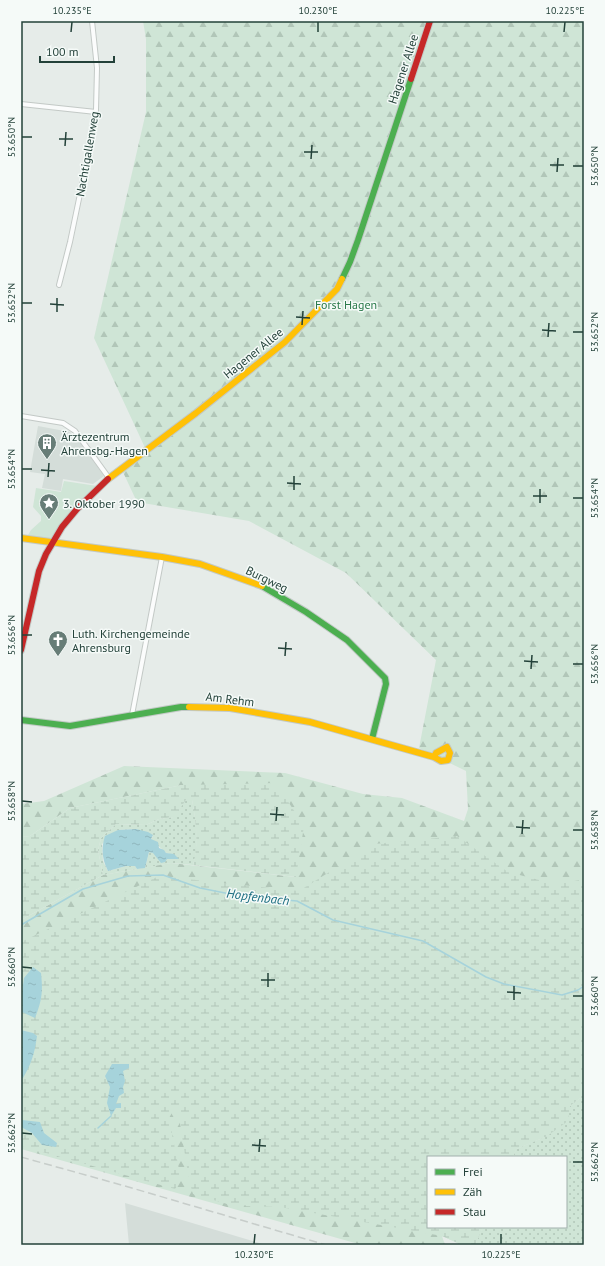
<svg xmlns="http://www.w3.org/2000/svg" width="605" height="1266" font-family="'PT Sans',sans-serif">
<style>
.built{fill:#d4ddd9}
.grass{fill:url(#grass-dots)}
.forest{fill:url(#forest-firs)}
.wetland{fill:url(#wetland-marsh);fill-rule:evenodd}
.park{fill:#cfe5d6}
.water{fill:url(#water-ripples)}
.lines{fill:none;stroke-linecap:round;stroke-linejoin:round}
.stream{stroke:#a6d3db;stroke-width:1.5}
.street-casing{stroke:#c3c9c6;stroke-width:6}
.fast-casing{stroke:#c2c9c6;stroke-width:8}
.slow-casing{stroke:#c2c9c6;stroke-width:8}
.jam-casing{stroke:#c2c9c6;stroke-width:8}
.street{stroke:#fbfcfc;stroke-width:4}
.fast{stroke:#4caf50;stroke-width:6}
.slow{stroke:#ffc107;stroke-width:6}
.jam{stroke:#c62828;stroke-width:6}
.rail{stroke:#c7cdca;stroke-width:1.5;stroke-dasharray:8 4;stroke-linecap:butt}
.ticks{fill:none;stroke:#234139;stroke-width:1.5}
.labels{text-anchor:middle;dominant-baseline:central;stroke-width:3;stroke-linejoin:round;paint-order:stroke}
.street-label{font-size:12px;fill:#234139;stroke:#f5faf8}
.park-label{font-size:12px;fill:#2b7a4b;stroke:#f5faf8}
.poi-label{font-size:12px;fill:#234139;stroke:#f5faf8;text-anchor:start}
.water-label{font-size:13px;font-style:italic;fill:#1a6d80;stroke:#f5faf8}
.neatline{fill:none;stroke:#234139;stroke-width:1.5}
.ticks-label{font-size:10px;text-anchor:middle;fill:#234139}
</style>
<defs>
<pattern id="grass-dots" width="8" height="8" patternUnits="userSpaceOnUse"><rect width="8" height="8" fill="#cfe5d6"/><path d="M2 2h.1M6 6h.1" fill="none" stroke="#b1c6b8" stroke-width="1.8" stroke-linecap="round"/></pattern>
<pattern id="forest-firs" width="22" height="20" patternUnits="userSpaceOnUse"><rect width="22" height="20" fill="#cfe5d6"/><path d="M5 1l3.5 6h-7zM16 11l3.5 6h-7z" fill="#b1c6b8"/></pattern>
<pattern id="wetland-marsh" width="20" height="14" patternUnits="userSpaceOnUse"><rect width="20" height="14" fill="#cfe5d6"/><path d="M1 5h8M5 5V1M11 12h8M15 12V8" fill="none" stroke="#b1c6b8"/></pattern>
<pattern id="water-ripples" width="26" height="14" patternUnits="userSpaceOnUse"><rect width="26" height="14" fill="#a6d3db"/><path d="M2 4q2-2 4 0t4 0M15 11q2-2 4 0t4 0" fill="none" stroke="#8fb6bd"/></pattern>
</defs>
<rect width="100%" height="100%" fill="#e6ece9"/>
<path class="built" d="M38 426 70 432 79 441 104 476 93 484 63 479 61 491 42 488 45 474 30 472Z
M125 1203 266 1245H129Z"/>
<path class="grass" d="M186 800H192C196 821 200 844 193 865L171 863 145 868 149 852C160 852 165 860 178 859L174 855 166 853C163 849 155 844 151 839L153 836 136 829 118 830 102 844 103 861 108 871 126 866H135L137 869 103 875 98 850 101 838 116 824 146 825 159 819 173 817Z
M580 1098H584V1245H475L483 1227H566V1157H513L516 1149 547 1136 570 1106Z"/>
<path class="forest" d="M143 21H584V969L551 1091 584 1098H580L570 1106 568 1121 547 1136 516 1149 513 1157H428V1227H483L475 1245H462L442 1236 445 1245H362L21 1149V1127L32 1133 22 1120 21 1124V1078H23L33 1033 21 1030V1004L22 1012 24 978 21 1000V920L103 875 171 863 295 877 182 785 70 808 30 836 21 837V804L44 801 124 766 285 773 363 794 402 798 464 821 468 809 466 771 419 748 436 660 346 573 249 521 137 502 122 470 147 452 94 338 146 112V39Z"/>
<path class="wetland" d="M276 783 304 826 296 877 193 865C199 844 196 821 192 800H186L174 817 159 819 146 825 116 824 101 838 98 850 103 875 21 920V837L30 836 70 808 182 785Z
M457 836 508 872 543 881H574L584 879V1098H580L570 1106 568 1121 547 1136 516 1149 513 1157H428V1227H483L475 1245H462L442 1236 280 1207 234 1206 193 1194 189 1180 179 1117 173 1111 169 1118 181 1180 175 1189 21 1146V1127L32 1133 42 1145 55 1147 22 1120 21 1124V1078H23L33 1033 21 1030V1004L22 1012 24 978 21 1000V942L159 876 299 891 374 844ZM129 1064 123 1071 125 1081 115 1104 107 1103 110 1087Z"/>
<path class="park" d="M64 481 97 486 58 528 51 539 28 535 31 530 41 521V516L33 507 36 488 61 492Z"/>
<path class="water" d="M136 829 148 832 153 835 151 839 158 842 159 848 164 850 166 853 174 854 179 859H167L165 862 161 863 153 853 149 852 145 868 137 869 135 866H126L108 871C102 859 101 849 105 836L118 830Z
M33 967 41 973C43 992 42 1000 35 1018L22 1012 21 1000 24 978Z
M21 1030 33 1033 37 1036C35 1052 31 1065 23 1078H21Z
M112 1064H129V1068L123 1071 125 1081 123 1087 124 1093 119 1096 116 1104 121 1103V1108H116L111 1116 107 1103 110 1087 105 1076Z
M22 1120 40 1122 44 1133 57 1143 56 1147 42 1145 32 1133 21 1127Z"/>
<g class="lines">
<path class="stream" d="M21 925 83 889 128 876 163 875 200 888 240 896 297 901 333 920 423 941 486 977 504 984 562 995 578 990 584 986
M98 1128 111 1116"/>
<defs>
<path id="street" d="M21 104 96 112
M59 285 70 242 85 170 96 110 97 68 92 21
M21 416 63 423 75 431 109 478
M132 715 162 557"/>
<path id="fast" d="M342 279 350 262 358 240 411 79
M262 586 306 612 347 640 385 678 386 684 372 739
M21 720 70 726 181 707H189"/>
<path id="slow" d="M108 479 196 413 285 342 337 289 342 279
M21 538 162 557 200 564 262 586
M189 707 230 708 310 722 434 757 441 761 448 760 450 753 447 747 436 753 434 757"/>
<path id="jam" d="M411 79 430 21
M21 650 39 571 46 554 62 527 77 509 108 479"/>
</defs>
<use href="#street" class="street-casing"/>
<use href="#fast" class="fast-casing"/>
<use href="#slow" class="slow-casing"/>
<use href="#jam" class="jam-casing"/>
<use href="#street" class="street"/>
<use href="#fast" class="fast"/>
<use href="#slow" class="slow"/>
<use href="#jam" class="jam"/>
<path class="rail" d="M21 1157 125 1186 326 1245"/>
</g>
<path class="ticks" d="M71 32 72 22M318 32V22M564 32 565 22M22 137H32M59 139H73M65 146 66 132M304 152H318M311 159 312 145M550 165H564M573 166H583M557 172 558 158M22 303H32M50 304 64 305M57 312V298M296 317 310 318M302 325 303 311M542 330 556 331M573 332H583M548 337 549 323M22 469H32M41 470 55 471M48 477 49 463M287 483 301 484M294 490V476M533 496H547M573 498H583M540 503V489M22 635H32M278 648 292 649M285 656 286 642M524 661 538 662M573 664H583M531 669 532 655M22 801 32 802M270 814 284 815M276 821 277 807M516 827 530 828M573 830H583M522 834 523 820M22 967 32 968M261 980H275M268 987V973M507 992 521 993M573 996H583M514 1000V986M22 1133 32 1134M252 1145 266 1146M259 1152 260 1139M573 1162H583M254 1244 255 1234M501 1244V1234"/>
<defs>
<symbol id="building-pin" viewBox="-11 -11 22 30"><path d="M0 17L-7.5 6A9.5 9.5 0 1 1 7.5 6Z" fill="#677d77" stroke="#f5faf8"/><path d="M-4-6H4V6H1V3H-1V6H-4ZM-2.5-4.3h1.7v1.8h-1.7ZM.8-4.3h1.7v1.8H.8ZM-2.5-1h1.7V.8h-1.7ZM.8-1h1.7V.8H.8Z" fill="#fff"/></symbol>
<symbol id="sight-pin" viewBox="-11 -11 22 30"><path d="M0 17L-7.5 6A9.5 9.5 0 1 1 7.5 6Z" fill="#677d77" stroke="#f5faf8"/><path d="M0-6L1.8-2.2L6-1.7L2.9 1.2L3.7 5.4L0 3.3L-3.7 5.4L-2.9 1.2L-6-1.7L-1.8-2.2Z" fill="#fff"/></symbol>
<symbol id="church-pin" viewBox="-11 -11 22 30"><path d="M0 17L-7.5 6A9.5 9.5 0 1 1 7.5 6Z" fill="#677d77" stroke="#f5faf8"/><path d="M-1.2-6h2.4v3.5h3.3v2.4h-3.3V6h-2.4V-.1h-3.3v-2.4h3.3Z" fill="#fff"/></symbol>
</defs>
<g fill-rule="evenodd">
<use href="#building-pin" x="36" y="432" width="22" height="30"/>
<use href="#sight-pin" x="38" y="492" width="22" height="30"/>
<use href="#church-pin" x="47" y="629" width="22" height="30"/>
</g>
<g class="labels">
<g class="street-label">
<text transform="translate(403 69) rotate(-72)">Hagener Allee</text>
<text transform="translate(87 154) rotate(-80)">Nachtigallenweg</text>
<text transform="translate(253 353) rotate(-39)">Hagener Allee</text>
<text transform="translate(267 579) rotate(26)">Burgweg</text>
<text transform="translate(230 699) rotate(7)">Am Rehm</text>
</g>
<g class="park-label">
<text x="346" y="304">Forst Hagen</text>
</g>
<g class="poi-label">
<text x="61" y="436">Ärztezentrum<tspan x="61" dy="14">Ahrensbg.-Hagen</tspan></text>
<text x="63" y="503">3. Oktober 1990</text>
<text x="72" y="633">Luth. Kirchengemeinde<tspan x="72" dy="14">Ahrensburg</tspan></text>
</g>
<g class="water-label">
<text transform="translate(258 897) rotate(7)">Hopfenbach</text>
</g>
</g>
<rect width="605" height="1266" fill="none" stroke="#f5faf8" stroke-width="44"/>
<rect x="427" y="1156" width="140" height="72" fill="#f5faf8" stroke="#a1b0ac"/>
<rect x="435" y="1169" width="20" height="6" fill="#4caf50" stroke="#a1b0ac"/>
<text x="463" y="1176" font-size="12" fill="#234139">Frei</text>
<rect x="435" y="1189" width="20" height="6" fill="#ffc107" stroke="#a1b0ac"/>
<text x="463" y="1196" font-size="12" fill="#234139">Zäh</text>
<rect x="435" y="1209" width="20" height="6" fill="#c62828" stroke="#a1b0ac"/>
<text x="463" y="1216" font-size="12" fill="#234139">Stau</text>
<path d="M40 56v6h74v-6" fill="none" stroke="#234139" stroke-width="2"/>
<text x="46" y="56" font-size="12" fill="#234139" stroke="#f5faf8" stroke-width="3" paint-order="stroke">100 m</text>
<rect x="22" y="22" width="561" height="1222" class="neatline"/>
<g class="ticks-label">
<text x="72" y="14">10.235°E</text>
<text x="318" y="14">10.230°E</text>
<text x="565" y="14">10.225°E</text>
<text transform="translate(11 137) rotate(-90)" y="4">53.650°N</text>
<text transform="translate(594 166) rotate(-90)" y="4">53.650°N</text>
<text transform="translate(11 303) rotate(-90)" y="4">53.652°N</text>
<text transform="translate(594 332) rotate(-90)" y="4">53.652°N</text>
<text transform="translate(11 469) rotate(-90)" y="4">53.654°N</text>
<text transform="translate(594 498) rotate(-90)" y="4">53.654°N</text>
<text transform="translate(11 635) rotate(-90)" y="4">53.656°N</text>
<text transform="translate(594 664) rotate(-90)" y="4">53.656°N</text>
<text transform="translate(11 801) rotate(-90)" y="4">53.658°N</text>
<text transform="translate(594 830) rotate(-90)" y="4">53.658°N</text>
<text transform="translate(11 967) rotate(-90)" y="4">53.660°N</text>
<text transform="translate(594 996) rotate(-90)" y="4">53.660°N</text>
<text transform="translate(11 1133) rotate(-90)" y="4">53.662°N</text>
<text transform="translate(594 1162) rotate(-90)" y="4">53.662°N</text>
<text x="254" y="1258">10.230°E</text>
<text x="501" y="1258">10.225°E</text>
</g>
</svg>
